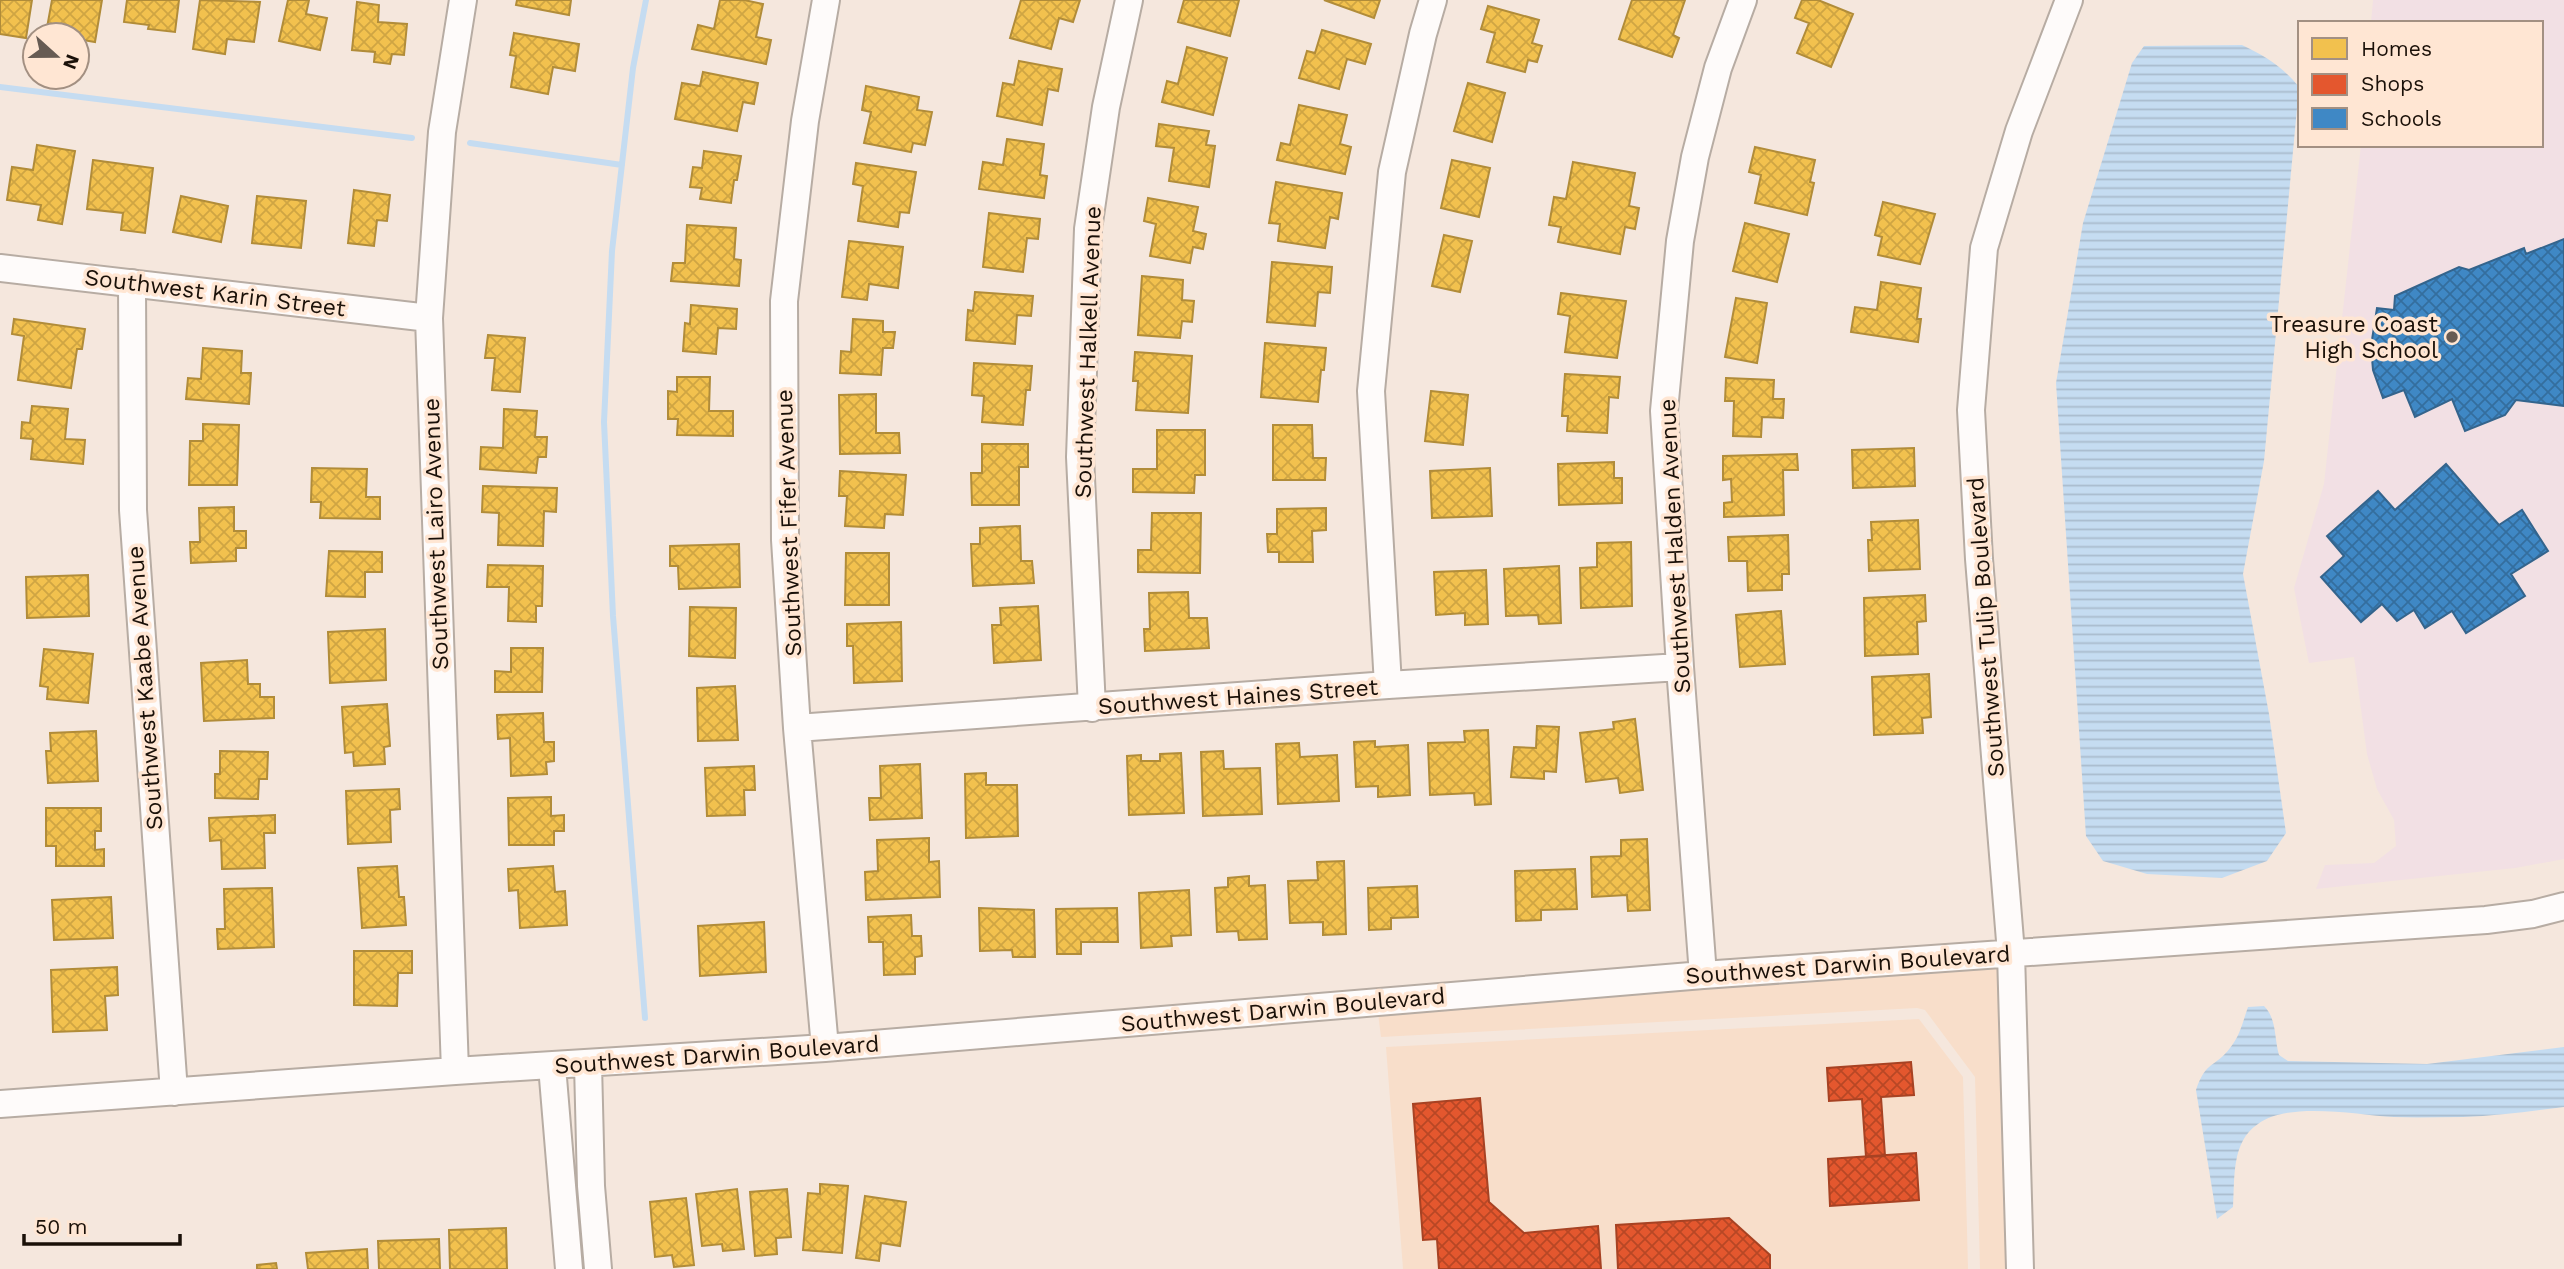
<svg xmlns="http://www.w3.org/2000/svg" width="2564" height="1269" font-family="'Work Sans',sans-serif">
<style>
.built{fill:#f8deca}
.education{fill:#f2e0e4}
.water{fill:url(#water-rules)}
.homes{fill:url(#homes-cross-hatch);stroke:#b18c39;stroke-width:2}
.shops{fill:url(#shops-cross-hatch);stroke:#a74223;stroke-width:2}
.schools{fill:url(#schools-cross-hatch);stroke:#34648c;stroke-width:2}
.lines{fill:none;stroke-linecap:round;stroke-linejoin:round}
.stream{stroke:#c5dcf1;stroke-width:6}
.minor-casing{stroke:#b7aca3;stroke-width:30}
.minor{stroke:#fefbfa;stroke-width:26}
.poi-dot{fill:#675b53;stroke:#ffe6d3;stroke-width:2.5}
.labels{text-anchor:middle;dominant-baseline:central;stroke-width:7;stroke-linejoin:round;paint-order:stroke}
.street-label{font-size:23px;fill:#1a1008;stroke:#ffe6d3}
.poi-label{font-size:23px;fill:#1a1008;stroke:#ffe6d3;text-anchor:end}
</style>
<defs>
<pattern id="water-rules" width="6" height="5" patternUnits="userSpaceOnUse" patternTransform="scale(1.75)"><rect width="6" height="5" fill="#c5dcf1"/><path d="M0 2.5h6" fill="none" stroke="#a9bccd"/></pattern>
<pattern id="homes-cross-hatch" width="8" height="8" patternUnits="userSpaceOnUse" patternTransform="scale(1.75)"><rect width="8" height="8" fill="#f2c14e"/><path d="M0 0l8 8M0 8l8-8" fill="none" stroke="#cfa543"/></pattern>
<pattern id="shops-cross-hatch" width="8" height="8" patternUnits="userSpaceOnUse" patternTransform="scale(1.75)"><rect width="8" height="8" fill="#e4572e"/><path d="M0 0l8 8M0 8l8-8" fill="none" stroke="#b84725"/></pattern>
<pattern id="schools-cross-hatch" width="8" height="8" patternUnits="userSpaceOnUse" patternTransform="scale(1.75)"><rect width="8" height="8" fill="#3f88c5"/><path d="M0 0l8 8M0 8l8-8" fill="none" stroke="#346e9e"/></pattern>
</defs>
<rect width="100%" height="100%" fill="#f5e7dd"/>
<path class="built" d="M2000 965 2008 1269H1980L1975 1077 1925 1010 1917 1008 1381 1037 1378 1013Z
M1919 1019 1963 1077 1968 1269H1403L1386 1047Z"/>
<path class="education" d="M2373 0H2564V859L2515 868 2316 889 2325 865 2374 863 2396 846 2394 820 2377 789 2367 754 2354 657 2309 663 2294 588 2324 484 2361 145H2541V23H2371Z"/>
<path class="water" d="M2242 45C2265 56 2283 67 2299 87L2264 461 2243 574 2269 714 2286 833 2267 861 2222 878 2147 874 2103 861 2086 836 2056 383 2083 223 2132 63 2144 46Z
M2264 1006C2277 1019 2274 1038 2279 1055L2288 1061 2427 1064 2564 1047V1107C2531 1111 2497 1116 2463 1117 2440 1117 2417 1118 2394 1117 2357 1115 2289 1101 2258 1124 2231 1142 2235 1178 2233 1207L2217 1219 2196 1090C2206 1060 2215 1068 2230 1048 2240 1036 2243 1021 2248 1007Z"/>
<path class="homes" d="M0 0H32L26 38 0 34Z
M52 0H102L95 42 77 39V35L46 33Z
M127 0H179L175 32 148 29 149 25 124 22Z
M200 0 260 2 254 42 227 39 225 54 193 49Z
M288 0H309L306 14 327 18 320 50 279 41Z
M517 0H571L569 15 516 5Z
M720 0H744L763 4 756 37 771 40 766 64 692 49 698 25 714 29Z
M1021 0H1080L1073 22 1059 18 1051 49 1010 38Z
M1184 0H1239L1230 36 1178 22Z
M1324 0H1380L1374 18Z
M1632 0H1685L1673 35 1679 38 1672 57 1619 39Z
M1802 0H1818L1853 14 1831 67 1797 53 1809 23 1795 18Z
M357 2 379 5 378 22 407 24 404 55 392 54 390 64 374 62 375 52 352 50Z
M1488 6 1539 20 1532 43 1542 46 1537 62 1528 60 1525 72 1487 62 1495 33 1481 29Z
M1322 30 1371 44 1365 64 1347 59 1339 89 1299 78 1307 51 1315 53Z
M514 33 579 44 575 71 553 67 548 94 511 87 516 56 510 55Z
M1187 47 1227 58 1213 115 1162 102 1167 81 1178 84Z
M1019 61 1062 69 1058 91 1048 89 1042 125 997 116 1003 83 1014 85Z
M703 72 758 83 754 104 743 102 737 131 675 119 682 83 700 86Z
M1468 83 1505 93 1492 142 1454 131Z
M866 86 919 97 917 110 932 112 925 145 913 143 911 152 864 143 871 112 862 110Z
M1299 105 1347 115 1340 144 1351 147 1345 174 1277 160 1281 143 1290 145Z
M1159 124 1209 131 1206 145 1215 146 1209 187 1169 181 1174 148 1156 146Z
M1007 139 1044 144 1040 175 1047 176 1044 198 979 189 983 162 1003 165Z
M37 145 75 151 62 224 38 220 41 205 7 200 12 167 33 170Z
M1755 147 1815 160 1810 182 1814 183 1807 215 1755 203 1761 175 1749 172Z
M704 151 741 156 737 180H734L731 203 700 199 702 188 690 187 693 167 702 168Z
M93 160 153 168 145 233 121 230 123 213 87 209Z
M1452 160 1490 168 1479 217 1441 208Z
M1573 162 1635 173 1629 206 1639 208 1635 229 1625 227 1620 254 1558 242 1561 227 1549 225 1554 197 1566 199Z
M856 163 916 172 909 213 900 212 898 227 858 221 863 186 853 184Z
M1276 182 1342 193 1338 219 1330 217 1325 248 1278 241 1280 224 1269 223Z
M354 190 390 195 387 221 377 220 374 246 348 243Z
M181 196 228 206 221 242 173 232Z
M257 196 306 201 301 248 252 243Z
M1148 198 1198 207 1193 231 1206 234 1203 249 1193 247 1190 263 1150 256 1156 224 1144 221Z
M1883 202 1935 214 1920 264 1878 255 1882 237 1875 235Z
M989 213 1040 219 1038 239 1027 238 1023 272 983 267Z
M1745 223 1789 234 1777 282 1733 271Z
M687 225 736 228 734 259 741 260 739 286 671 281 673 263H685Z
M1444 235 1472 241 1460 292 1432 286Z
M849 241 903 247 898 288 869 284 867 300 842 297Z
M1272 262 1332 267 1330 293 1318 292 1315 326 1267 322Z
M1142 276 1183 280 1182 300 1194 301 1192 322 1182 321 1180 338 1138 335Z
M1881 282 1921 288 1917 319H1921L1918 342 1851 332 1855 307 1877 310Z
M975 292 1033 296 1031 316 1017 315 1015 344 966 340 968 310 973 311Z
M1561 293 1626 301 1617 358 1565 352 1570 316 1558 314Z
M1736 298 1767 303 1757 363 1725 357Z
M691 305 737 309 736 329 718 328 716 354 683 351 685 323 690 324Z
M14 319 85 329 82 349H77L71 388 18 380 24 336 12 334Z
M853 319 883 321V332H895L893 348H883L881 375 840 373 841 351 851 352Z
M488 335 525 338 520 392 492 390 495 358H485Z
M1265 343 1326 348 1324 370H1321L1318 402 1261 397Z
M203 348 242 351 241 373H251L249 404 186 399 188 378 201 379Z
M1135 352 1192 356 1188 413 1136 410 1138 381H1133Z
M974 363 1032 366 1030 390H1026L1023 425 982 422 984 396 972 395Z
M1565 374 1620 377 1618 398 1609 397 1607 433 1567 431 1568 416H1562Z
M677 377H710L709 411H733V436L677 435 678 419H668V391L677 392Z
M1726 378 1774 380 1773 399H1784L1783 418 1762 417 1761 437 1733 436 1734 401H1725Z
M1431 391 1468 395 1463 445 1425 441Z
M876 394V433H899L900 453 840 454 839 395Z
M32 406 68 409 65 439 85 440 83 464 31 459 33 439 21 438 22 422 30 423Z
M504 409 537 411 535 437H547L546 457H538L536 473 480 469 481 447 503 448Z
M203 424 239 425 237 485H189L190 441H203Z
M1273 425H1312L1313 458H1326L1325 480H1273Z
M1157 430H1205V475H1195L1194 493 1133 492V469H1157Z
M982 444H1028V467H1019V505H972L971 473H982Z
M1914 448 1915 486 1853 488 1852 450Z
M1797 454 1798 470H1783L1784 515 1724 517V503L1732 502 1731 479 1723 480V456Z
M1614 462V478H1622V503L1559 505 1558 464Z
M312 468 367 469 366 497H380V519L320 518 321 502H311Z
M1490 468 1492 516 1432 518 1430 471Z
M840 471 906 475 903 515 885 514 884 528 845 526 847 496H839Z
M483 486 557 488 556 512 544 511 543 546 498 545 499 513 482 512Z
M234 507V531H246V548H236V561L191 563 190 542H200L199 508Z
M1326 508V530L1312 531 1313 562H1279V552H1268L1267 534H1277V509Z
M1152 513H1201L1200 573 1138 572V550H1151Z
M1918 520 1920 569 1869 571 1868 540H1872L1871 522Z
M1020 526 1021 561H1032L1034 583 973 586 971 544H980V528Z
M1788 535 1789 574H1782V590L1748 591 1747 561H1729L1728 537Z
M1631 542 1632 606 1581 608 1580 568 1597 567V543Z
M739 544 740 587 679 589 678 566H670V546Z
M329 551 382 552V572H365V597L326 596Z
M846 553H889V605H845Z
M488 565 543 566 542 606H536V622L508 621 509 587H487Z
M1559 566 1561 623 1539 624 1538 615 1506 616 1504 569Z
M1486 570 1488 624 1465 625V613L1436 615 1434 572Z
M88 575 89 616 27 618 26 577Z
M1188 592 1189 618H1207L1209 648 1145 651 1144 629H1150L1149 593Z
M1925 595 1926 621 1917 622 1918 654 1865 656 1864 598Z
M1038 606 1041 660 994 663 992 625H1001L1000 608Z
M690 607 736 608 735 658 689 656Z
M1781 611 1785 664 1740 667 1736 615Z
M901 622 902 681 854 683 853 646H847V624Z
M385 629 386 680 330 683 328 632Z
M511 648H543L542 692H495V671L511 672Z
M44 649 93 654 88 703 47 699 48 687 40 686Z
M247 660 248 684H260V697H274V718L204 721 201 663Z
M1929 674 1931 717 1922 718 1923 733 1874 735 1872 677Z
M735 686 738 740 698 741 697 688Z
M387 704 390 746 384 747 385 764 354 766 353 752 345 753 342 707Z
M543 713 544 742H554V761L546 762 547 774 511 776 510 738 498 739 497 715Z
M1635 719 1643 790 1620 793 1618 778 1586 782 1580 733 1614 729 1613 722Z
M1537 726 1559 727 1556 772 1544 771V779L1511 777 1514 747 1536 748Z
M1488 730 1491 804 1475 805 1474 793 1430 795 1428 743 1465 742 1464 731Z
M96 731 98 781 48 783 46 751H51L50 733Z
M1375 741V747L1408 745 1410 795 1378 797V786L1356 787 1354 742Z
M1299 743 1300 757 1337 755 1339 801 1278 804 1276 744Z
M220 751 268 752 267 779H259L258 799 215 798V774H220Z
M1223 751 1224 769 1260 768 1262 814 1203 816 1201 752Z
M1181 753 1184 813 1129 815 1127 756 1141 755V761H1160V754Z
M920 764 922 818 870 820 869 798H881L880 766Z
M754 766 755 790H744L745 815 707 816 705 768Z
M986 773V785H1017L1018 836 966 838 965 774Z
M399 789 400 809 390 810 391 842 348 844 346 791Z
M551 797V816L564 815V831H554V845H509L508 798Z
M46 808H101V831H95V850L104 849V866H56V846H46Z
M275 815V833H264L265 868 222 869 221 840 210 841 209 818Z
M929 838V862L939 861 940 897 866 900 865 872 878 871 877 840Z
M1647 839 1650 910 1628 911 1627 895 1592 897 1591 857 1621 856V840Z
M1344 861 1346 934 1323 935V922L1290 923 1288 881 1318 880 1317 862Z
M397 866 399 897H404L406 925 362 928 358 868Z
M553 866 555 892 565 891 567 925 520 928 518 890 509 891 508 869Z
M1575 869 1577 909 1541 910V920L1516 921 1515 871Z
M1249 876V886L1265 885 1267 939 1239 940 1238 931 1217 932 1215 888 1228 887V878Z
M1417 886 1418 917 1391 918V929L1369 930 1368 888Z
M272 888 274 947 218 949 217 929H225L224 889Z
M1189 890 1191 935 1171 936 1172 946 1141 948 1139 893Z
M111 897 113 938 54 940 52 900Z
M979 908 1034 910 1035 957H1013L1012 950 980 951Z
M1117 908 1118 942H1081V954H1057L1056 909Z
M911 915 912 936H921L922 956 915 957V974L884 975 883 942H869L868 917Z
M764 922 766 972 700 976 698 926Z
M354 951H412V973H398L397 1006 354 1005Z
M117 967 118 995 105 996 107 1030 53 1032 51 970Z
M820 1184 848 1186 842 1253 803 1250 808 1193 820 1194Z
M737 1189 744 1249 723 1251 722 1244 702 1246 696 1194Z
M787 1189 791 1237 776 1238 777 1254 755 1256 750 1192Z
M865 1196 906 1202 900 1246 881 1243 879 1261 856 1258Z
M686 1198 694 1265 674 1267 672 1255 655 1257 650 1202Z
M506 1228 507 1269H450L449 1230Z
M439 1239 440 1269H379L378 1241Z
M367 1249 368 1269H308L306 1253Z
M276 1263 277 1269H257V1265Z"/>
<path class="shops" d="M1911 1062 1914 1095 1881 1097 1885 1156 1866 1157 1862 1099 1829 1101 1827 1068Z
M1480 1098 1489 1202 1524 1233 1598 1226 1601 1269H1439L1437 1239 1423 1240 1413 1104Z
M1916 1153 1919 1200 1830 1206 1828 1159Z
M1729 1218 1770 1255V1269H1618L1616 1225Z"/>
<path class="schools" d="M2564 239V406L2516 400 2505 415 2465 431 2452 399 2415 417 2404 390 2383 398 2373 370 2371 346 2377 308 2394 310 2395 296 2459 267 2469 270 2524 248 2526 254Z
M2446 464 2499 525 2522 510 2548 551 2511 574 2525 596 2466 633 2452 611 2425 628 2414 610 2397 621 2382 604 2361 622 2321 577 2344 556 2327 536 2378 491 2395 510Z"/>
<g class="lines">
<path class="stream" d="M0 87 412 138
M470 143 622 165
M645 1018 613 616 604 422 612 251 633 68 646 0"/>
<defs>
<path id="minor" d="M0 268 429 318
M132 283 133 510 174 1092
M1388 685 1371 391 1392 172 1423 34 1433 0
M1092 708 1080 457 1088 229 1106 107 1129 0
M797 728 1388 685 1680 667
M1703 975 1680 667 1664 411 1680 241 1695 157 1718 68 1743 0
M825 1048 797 728 785 540 784 301 805 121 826 0
M588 1064 591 1186 598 1269
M552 1066 569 1269
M455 1071 429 318 442 132 463 0
M0 1104 455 1071 825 1048 1703 975 2486 920 2533 914 2564 906
M2020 1269 2011 953 1979 559 1971 410 1984 248 2019 131 2069 0"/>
</defs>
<use href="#minor" class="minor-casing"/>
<use href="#minor" class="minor"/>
</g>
<circle class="poi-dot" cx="2452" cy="337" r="7"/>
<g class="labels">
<g class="street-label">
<text transform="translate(215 293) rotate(7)">Southwest Karin Street</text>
<text transform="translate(1088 352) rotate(-88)">Southwest Halkell Avenue</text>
<text transform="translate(789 523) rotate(-92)">Southwest Fifer Avenue</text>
<text transform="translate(436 534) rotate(-92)">Southwest Lairo Avenue</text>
<text transform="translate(1675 546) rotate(-93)">Southwest Halden Avenue</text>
<text transform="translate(1986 627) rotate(-94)">Southwest Tulip Boulevard</text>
<text transform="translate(145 688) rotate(-94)">Southwest Kaabe Avenue</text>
<text transform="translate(1238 697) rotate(-4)">Southwest Haines Street</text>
<text transform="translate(1848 965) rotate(-4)">Southwest Darwin Boulevard</text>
<text transform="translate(1283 1010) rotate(-5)">Southwest Darwin Boulevard</text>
<text transform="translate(717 1055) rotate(-4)">Southwest Darwin Boulevard</text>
</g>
<g class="poi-label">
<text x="2438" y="324">Treasure Coast<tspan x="2438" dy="26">High School</tspan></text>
</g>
</g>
<rect x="2298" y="21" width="245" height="126" fill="#ffe6d3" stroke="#a39082" stroke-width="2"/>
<rect x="2312" y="38" width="35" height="21" fill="#f2c14e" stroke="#a39082" stroke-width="2"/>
<text x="2361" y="56" font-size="21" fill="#1a1008">Homes</text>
<rect x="2312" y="74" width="35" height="21" fill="#e4572e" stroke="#a39082" stroke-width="2"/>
<text x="2361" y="91" font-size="21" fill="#1a1008">Shops</text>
<rect x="2312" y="108" width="35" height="21" fill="#3f88c5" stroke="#a39082" stroke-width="2"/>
<text x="2361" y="126" font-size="21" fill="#1a1008">Schools</text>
<g transform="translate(56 56) rotate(111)"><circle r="33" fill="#ffe6d3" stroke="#a39082" stroke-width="2"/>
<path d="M0-5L12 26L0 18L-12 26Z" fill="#675b53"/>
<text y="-10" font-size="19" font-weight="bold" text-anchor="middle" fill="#1a1008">N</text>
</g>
<path d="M24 1234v10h156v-10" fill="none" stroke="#1a1008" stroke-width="3.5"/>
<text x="35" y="1234" font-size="21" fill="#1a1008" stroke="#ffe6d3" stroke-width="5" paint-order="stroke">50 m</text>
</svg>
